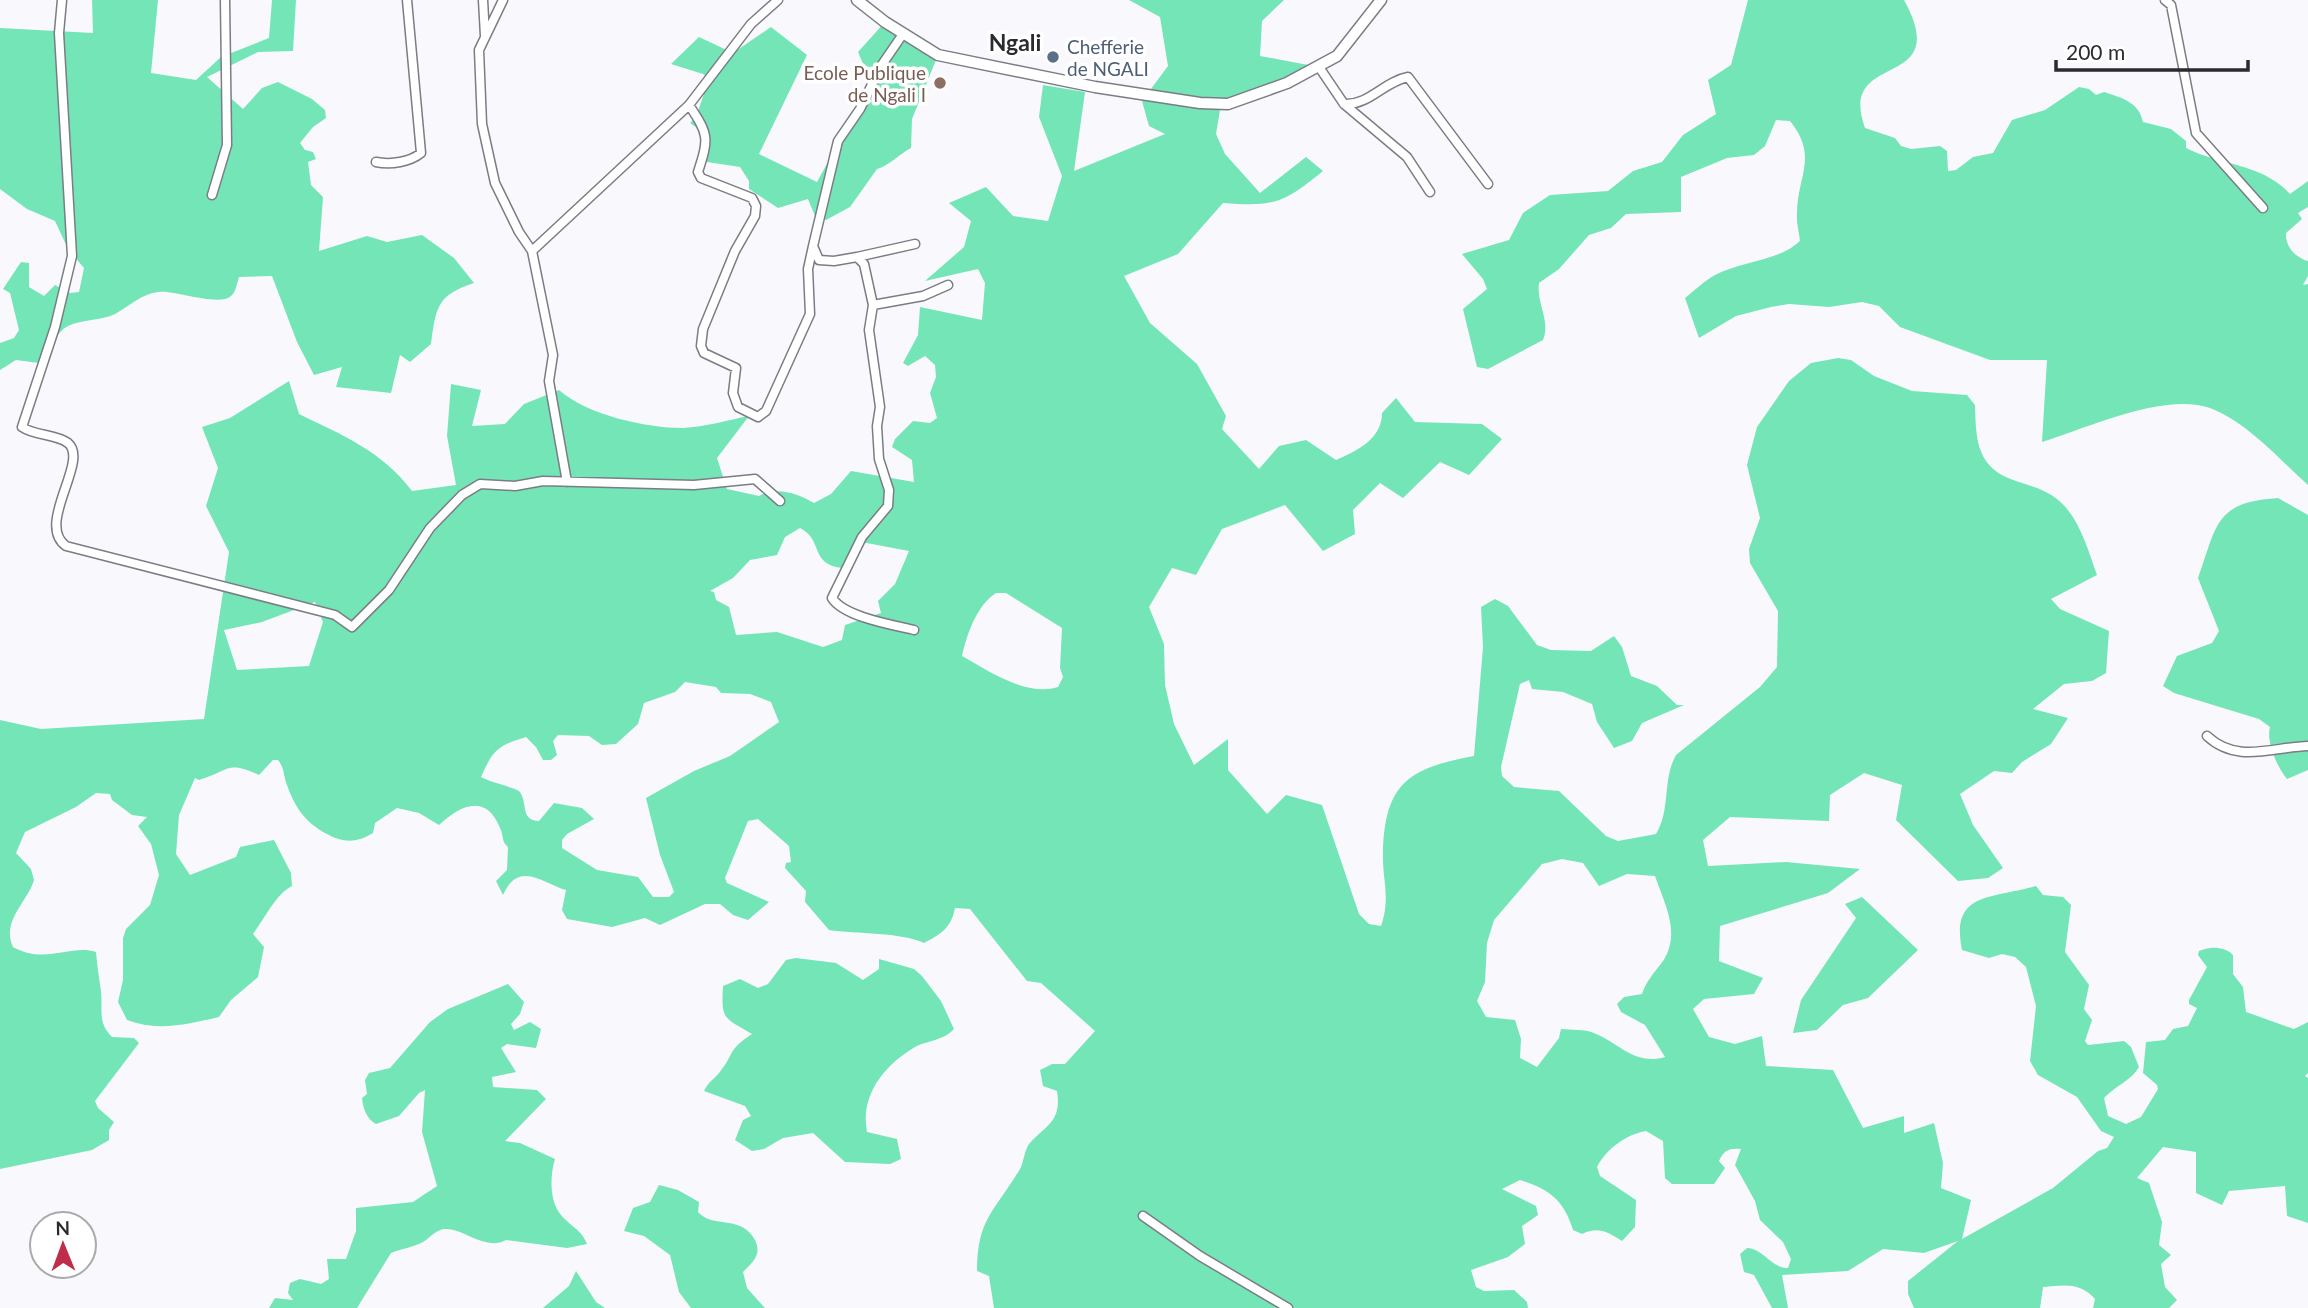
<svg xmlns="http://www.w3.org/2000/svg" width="2308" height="1308" font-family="Lato,sans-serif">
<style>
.forest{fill:#73e5b6;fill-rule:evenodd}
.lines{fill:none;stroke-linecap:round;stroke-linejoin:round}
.minor-casing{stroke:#7b7c86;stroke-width:11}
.tertiary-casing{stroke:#7b7c86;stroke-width:13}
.minor{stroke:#fff;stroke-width:8}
.tertiary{stroke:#fff;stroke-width:10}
.service-dot{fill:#5c6f8a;stroke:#fff;stroke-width:2.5}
.education-dot{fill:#8d6e63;stroke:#fff;stroke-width:2.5}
.labels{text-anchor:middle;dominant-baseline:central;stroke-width:7;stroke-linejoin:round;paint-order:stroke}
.service-label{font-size:19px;fill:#4e5e75;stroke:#fff;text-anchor:start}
.education-label{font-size:19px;fill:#785e54;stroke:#fff;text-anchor:end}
.quarter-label{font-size:23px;font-weight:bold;fill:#2a2b2f;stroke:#fff}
</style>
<rect width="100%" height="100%" fill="#f9f9fd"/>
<path class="forest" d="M92 0H158L151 73 196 80 221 57 269 38 272 0H296L293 51 258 52 207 77 243 109 262 88 278 82 312 99 325 110 326 118 313 127 300 143 305 150 313 152 316 159 308 162 311 185 323 197 319 251 367 236 387 242 422 235 454 258 474 283C437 295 436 307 431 344L410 362 400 355 391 393 336 387 342 367 314 375 297 342 272 276 239 277C237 283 236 292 231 296 219 307 175 290 158 292 143 293 128 307 115 314 101 321 82 319 68 326 54 333 53 350 39 363L16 360 0 370V343L14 338 19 330 10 293 3 289 21 262 29 263V287L44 296 55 285 70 293 79 292 84 268 68 249 55 221 27 209 0 189V28L93 33Z
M1129 0H1284L1262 21 1260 56 1319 67 1228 104 1205 105 1220 110 1216 134 1225 154 1260 193 1306 157 1323 171C1284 203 1274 207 1223 203L1178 254 1124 276 1150 323 1197 364 1226 416 1222 429 1259 469 1279 446 1306 440 1336 460C1357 451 1382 439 1382 413L1396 398 1415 422 1482 424 1502 439 1469 475 1440 462 1403 498 1380 483 1353 510 1355 534 1323 551 1285 505 1222 529 1196 575 1172 568 1149 607 1164 644 1165 685 1174 724 1194 765 1228 739V770L1267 814 1286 795 1322 805 1359 914 1369 924 1381 926C1391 897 1382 880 1383 852 1385 781 1411 768 1474 756L1483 647 1481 607 1495 599 1508 606 1537 645 1551 650 1591 651 1614 636 1622 647 1631 676 1657 686 1677 705H1684L1642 723 1632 741 1614 748 1597 722 1592 704 1563 692 1532 689 1529 680 1520 684 1501 767 1502 776 1514 787 1559 791 1606 836 1618 841 1656 834C1671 810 1662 780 1676 755L1760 687 1777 667 1778 611 1750 563 1749 549 1760 518 1747 465 1757 427 1789 381 1811 363 1838 358 1851 360 1874 376 1912 391 1967 395 1975 405C1976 434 1975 464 2008 478 2025 485 2042 487 2057 499 2079 516 2088 550 2097 575L2051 599 2060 609 2109 631 2106 673 2092 681 2064 684 2033 709 2068 718 2051 744 2022 762 2012 773 1994 771 1960 794 1973 825 2003 868 1988 878 1958 881 1896 820 1902 785 1864 773 1830 795 1829 821 1730 817 1703 840 1708 866 1786 862 1860 869 1828 893 1720 926 1719 961 1763 978 1754 994 1704 999 1693 1009 1709 1037 1735 1044 1762 1036 1766 1066 1833 1070 1863 1128 1904 1116V1133L1934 1123 1943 1163 1941 1188 1971 1200 1962 1239 2053 1188 2098 1151 2107 1148 2114 1137 2101 1131 2077 1097 2038 1075 2030 1061 2036 1006 2026 967 2015 957 2002 954 1989 958 1962 950C1950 891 1993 899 2036 886L2043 895 2063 897 2071 905 2065 952 2089 985 2084 1009 2092 1020 2085 1041 2088 1045 2124 1041 2131 1047 2139 1067C2132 1080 2115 1086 2104 1098L2108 1116 2126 1124 2141 1117 2158 1089 2157 1085 2143 1073 2146 1042 2165 1040 2173 1029 2188 1026 2197 1008 2189 1004V1000L2207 967 2198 955 2199 951C2209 946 2225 946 2233 955V974L2243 987 2246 1012 2294 1029 2308 1022V1073L2305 1076 2308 1078V1223L2287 1216 2285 1186 2229 1191 2222 1205 2196 1193V1152L2163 1147 2137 1178 2149 1183 2162 1222 2159 1245 2171 1255 2161 1264 2165 1287 2177 1300 2169 1308H2093L2095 1299C2080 1282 2065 1285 2043 1287L2040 1308H1914L1908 1294V1281L1958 1241 1924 1253 1883 1249 1848 1271 1782 1275 1788 1308H1772L1754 1275 1744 1272 1740 1254 1747 1248C1764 1249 1771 1268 1788 1268L1791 1259 1783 1242 1760 1220 1755 1201 1735 1165 1741 1149C1729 1148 1724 1150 1719 1161L1725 1168 1714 1184H1672L1665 1178 1663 1141 1646 1131C1627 1134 1606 1149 1597 1167L1600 1176 1636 1200 1635 1227 1622 1241C1608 1232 1598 1226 1582 1234L1573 1230C1564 1200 1549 1189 1520 1180L1502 1189 1536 1206 1538 1215 1522 1226 1525 1244 1508 1257 1471 1270 1476 1287 1484 1291 1514 1290 1527 1302 1528 1308H994L989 1276 977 1271C977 1218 996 1210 1020 1169 1024 1162 1024 1151 1029 1144 1046 1125 1062 1122 1057 1091L1043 1086 1040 1070 1052 1064H1065L1095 1031 1041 983 1027 981 970 909 955 908C951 928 941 934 924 943 901 932 856 934 829 930L805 902 806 891 785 868 786 863 791 862 789 846 758 819 748 821 725 878 727 883 769 902 748 920 733 915 720 904H705L660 925 645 918 612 927 567 919 562 910 566 890C544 884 519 859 503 895L496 881 507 870 508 847C501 841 504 836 500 828 486 792 459 806 439 825L419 813 397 808 375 823 373 833C357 843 343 843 327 834 306 823 295 808 287 785 283 775 285 769 278 760H273L259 775C226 760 230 771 199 780L195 778 179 815 176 854 190 875 236 857 240 847 274 840 291 873 292 886C276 894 265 918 253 934L264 947 258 977 231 1000 219 1017C188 1024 158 1032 127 1020L118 1002 123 980V938L126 929 150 905 159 875 151 844 138 826 147 817 132 815 112 800 110 794 96 793 76 807 25 832 16 853 31 869 34 880C27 903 1 921 13 947 46 965 70 944 96 952 97 965 99 978 101 991 103 1010 97 1022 112 1037L134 1038 139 1043 95 1101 98 1108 114 1122 109 1130V1140L92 1150 0 1169V720L41 729 204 719 229 552 206 506 218 468 202 427 230 418 289 381 299 414C342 435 382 451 412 491L456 485 447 436 451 384 481 390 472 426 505 424 524 404 559 390C587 415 646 428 683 428 705 427 728 420 749 416L717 458 727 489 759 496C777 486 798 494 814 503L831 494 851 471 914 482 912 460 892 447 895 439 913 421 930 423 937 418 930 393 936 377 935 365 925 356 908 366 903 363 918 335 920 307 982 320 985 283 978 269 925 281 964 247 971 221 949 203 986 187 1013 216 1048 221 1062 176 1039 117 1043 85 1085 92 1074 171 1165 134 1149 126 1142 101 1168 66 1160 17ZM800 528C824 540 809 564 842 568L856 541 909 551 895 584 878 601 881 613 845 625 842 640 823 647 777 632 736 635 729 607 716 600 714 592 710 591 733 578 750 560 777 555 785 537ZM996 593H1006L1062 628 1060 668 1063 677 1058 687C1026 697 989 671 962 656 967 634 977 605 996 593ZM315 602 323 622 309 666 237 670 224 630 262 622ZM685 682 716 687 721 693 750 694 771 702 779 722 730 756 694 771 646 798 660 855 674 892 669 897H653L638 877 597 870 562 848V840L567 834 594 819 582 808 554 803 539 821C519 820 529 803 519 791 516 788 489 782 481 777 493 750 497 746 526 737L536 747 543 760H551L557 755 553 741 558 735 589 736 602 745 616 744 638 724 644 703 675 692ZM1562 859 1583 863 1599 886 1627 874 1655 876C1665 905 1681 933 1663 961 1655 972 1646 981 1642 994L1624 997 1617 1004 1621 1012 1645 1025 1665 1057C1635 1066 1619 1043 1594 1033 1585 1029 1571 1030 1561 1029L1559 1038 1537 1067 1520 1058 1521 1039 1515 1020 1486 1017 1477 1001 1485 982 1487 943 1494 920 1542 864Z
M1748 0H1904C1955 93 1836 48 1865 128L1895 138 1901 146 1911 149 1940 146 1947 151 1948 171 1956 170 1973 157 1993 153 2012 120 2045 110 2079 87 2089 89 2096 95 2104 92C2122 98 2139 102 2143 122L2171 129 2186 141V148C2221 166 2262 163 2290 194L2308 181V207L2298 213 2302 219 2286 233C2285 247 2296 258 2308 261V276L2303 285 2308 284V485C2279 459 2247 422 2210 408 2164 392 2087 428 2042 442L2047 360H1990L1900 327 1879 306 1862 302 1829 307 1789 304 1771 307 1736 316 1699 338 1685 298C1694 291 1704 281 1715 275 1742 261 1779 261 1800 241 1799 232 1796 222 1797 213 1797 176 1819 157 1790 121L1776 120 1765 146 1754 155 1727 158 1681 177V212L1626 214 1611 228 1589 235 1559 269 1539 283C1536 303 1551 321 1543 340L1488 369 1477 367 1463 309 1487 289 1483 279 1462 254 1509 240 1523 213 1550 195 1608 191 1633 171 1662 162 1683 135 1716 114 1708 80 1731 65Z
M885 22 938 55 912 119 911 148C899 154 889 166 877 169L850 207 826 220 815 216 808 199 778 208 749 189V181L740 167 707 162 703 155V132L690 123 696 117 709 79 703 74 671 64 699 37 733 53 771 27 807 55 759 154 817 182 871 83 858 52Z
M2278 498 2308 515V770L2287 779C2277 767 2266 742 2270 727L2259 719 2174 693 2163 686 2177 656 2212 643 2219 631 2198 578C2217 526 2214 502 2278 498Z
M1862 897 1918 950 1868 998 1843 1005 1817 1030 1793 1033 1801 1000 1856 918 1845 904Z
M796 958 836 963 863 980 879 969V959L914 969 922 976 941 1001 954 1029C943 1041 928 1040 915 1047 883 1066 860 1096 867 1132L897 1139 901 1159 890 1164 845 1162 813 1133 783 1138 764 1149 752 1151 735 1140 743 1120 751 1116 745 1106 704 1091C708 1082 713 1080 719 1073 735 1054 726 1051 752 1034 724 1017 721 1021 723 986L740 979 758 988 768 984 786 960Z
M508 984 524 1002 520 1014 511 1024 514 1030 530 1022 541 1029 536 1048 507 1044 501 1048 516 1072 492 1077 493 1087 537 1090 546 1099 505 1141 520 1143 555 1159C550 1175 549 1201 561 1215 571 1227 581 1229 587 1244L567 1248 506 1240C486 1251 466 1230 447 1229 437 1228 431 1237 423 1242 414 1247 401 1249 391 1253L357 1308H269L275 1298 293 1300 288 1293 290 1283 300 1279 321 1284 329 1279 327 1259H346L356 1231V1208L413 1202 437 1186 422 1132 425 1090 419 1093 399 1116 376 1124C367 1119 363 1109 362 1098L367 1094 365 1080 369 1073 390 1068 430 1022 448 1009Z
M659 1185 678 1190 699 1202 698 1212C713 1229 741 1214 755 1240 762 1255 753 1262 743 1272L747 1288 765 1308H691L679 1292 670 1255 644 1236 624 1231 633 1208 650 1202Z
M576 1271 596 1302 605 1308H543L569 1286Z"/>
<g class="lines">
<defs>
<path id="minor" d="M62 0 59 33 72 256 55 327 22 427C35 436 56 434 68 443 90 461 35 524 66 546L335 615 352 627 389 590 430 528 462 495 480 484 515 486 543 481 694 485 755 479 780 501
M483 0 485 36
M503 0 479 50 482 124 495 183 519 232 532 251 553 355 549 381 567 482
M2165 0 2171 5 2196 133 2263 208
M903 34 881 66 860 109 838 141 813 246 819 260 834 261 857 257 864 264 873 305 869 330 880 407 877 426 879 459 889 490 888 506 862 537 832 598C844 617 893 625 914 630
M1319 67 1344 104 1407 157 1430 192
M1344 104C1370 105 1383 82 1408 77L1488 184
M689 105C709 135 709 138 698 172L701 178 752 198 756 206 755 216 735 251 703 329 701 346 704 353 736 368 733 393 738 407 758 417 766 411 810 314 808 269 813 246
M376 162C391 165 410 162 421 153L407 0
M212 195 227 145 225 0
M532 251 689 105 751 24 778 0
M857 257 915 244
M873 305 923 296 948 285
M2207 736C2237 764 2272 747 2308 746
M1143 1216 1200 1256 1288 1308"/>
<path id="tertiary" d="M857 0 885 22 938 55 1095 87 1200 103 1228 104 1287 83 1337 56 1381 0"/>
</defs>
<use href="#minor" class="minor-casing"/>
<use href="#tertiary" class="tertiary-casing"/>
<use href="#minor" class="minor"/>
<use href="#tertiary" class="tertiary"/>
</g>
<circle class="service-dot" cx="1053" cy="57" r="7"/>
<circle class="education-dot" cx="940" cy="83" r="7"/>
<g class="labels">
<g class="service-label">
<text x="1067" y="46">Chefferie<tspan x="1067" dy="22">de NGALI</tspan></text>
</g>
<g class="education-label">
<text x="926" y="72">Ecole Publique<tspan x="926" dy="22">de Ngali I</tspan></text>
</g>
<g class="quarter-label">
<text x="1015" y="42">Ngali</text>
</g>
</g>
<g transform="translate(63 1245) rotate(359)"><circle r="33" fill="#ffffff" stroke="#aaaaac" stroke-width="2"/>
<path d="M0-5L12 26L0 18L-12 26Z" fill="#be2e4b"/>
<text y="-10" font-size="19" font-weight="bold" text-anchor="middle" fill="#2a2b2f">N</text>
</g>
<path d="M2056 60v10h192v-10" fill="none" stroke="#2a2b2f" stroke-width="3.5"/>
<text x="2066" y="60" font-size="21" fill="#2a2b2f" stroke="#ffffff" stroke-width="5" paint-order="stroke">200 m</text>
</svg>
